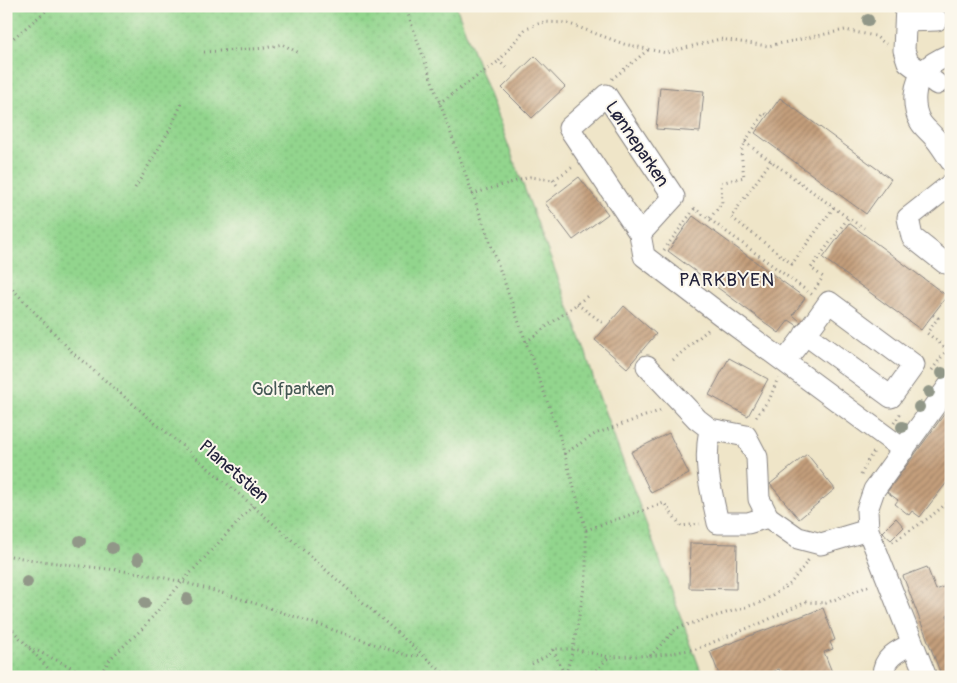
<svg xmlns="http://www.w3.org/2000/svg" width="957" height="683" font-family="Pangolin,sans-serif">
<style>
.park{fill:url(#park-dots);stroke:#5a7c64}
.building{fill:url(#building-hatch)}
.lines{fill:none;stroke-linecap:round;stroke-linejoin:round}
.minor-casing{stroke:#888482;stroke-width:23}
.path{stroke:#888482;stroke-width:3;stroke-dasharray:1 4;stroke-linecap:butt}
.minor{stroke:#fff;stroke-width:21}
.tree{fill:#919788}
.labels{text-anchor:middle;dominant-baseline:central;stroke-width:4;stroke-linejoin:round;paint-order:stroke}
.street-label{font-size:18px;fill:#22223b;stroke:#fbf7ec}
.park-label{font-size:18px;fill:#445854;stroke:#fbf7ec}
.neighbourhood-label{font-size:19px;letter-spacing:1px;fill:#22223b;stroke:#fbf7ec}
</style>
<defs>
<pattern id="park-dots" width="8" height="8" patternUnits="userSpaceOnUse" patternTransform="scale(1.25)"><rect width="8" height="8" fill="#92d58d"/><path d="M2 2h.1M6 6h.1" fill="none" stroke="#7eb77b" stroke-width="1.8" stroke-linecap="round"/></pattern>
<pattern id="building-hatch" width="6" height="6" patternUnits="userSpaceOnUse" patternTransform="scale(1.25)"><rect width="6" height="6" fill="#c49f7b"/><path d="M-1 1l2-2M0 6l6-6M5 7l2-2" fill="none" stroke="#9f8166"/></pattern>
</defs>
<rect width="100%" height="100%" fill="#fbf7ec"/>
<filter id="ink" filterUnits="userSpaceOnUse"><feTurbulence type="fractalNoise" baseFrequency=".02" numOctaves="2"/><feDisplacementMap in="SourceGraphic" scale="10" xChannelSelector="R" yChannelSelector="G"/><feConvolveMatrix kernelMatrix="1 2 1 2 8 2 1 2 1" color-interpolation-filters="sRGB"/></filter>
<filter id="wash" filterUnits="userSpaceOnUse"><feTurbulence type="fractalNoise" baseFrequency=".0096" numOctaves="4" result="noise"/><feDisplacementMap in="SourceGraphic" scale="20" xChannelSelector="R" yChannelSelector="G"/><feGaussianBlur stdDeviation="1.12" result="paint"/><feColorMatrix in="noise" values="0 0 0 0 0 0 0 0 0 0 0 0 0 0 0 0 0 1.4 0 .05"/><feComposite in="paint" operator="in"/></filter>
<g filter="url(#wash)">
<rect width="100%" height="100%" fill="#efe5c8"/>
<path class="park" d="M6 6H456L585 350 597 391 703 677H6Z"/>
<g id="blocks">
<path class="building" d="M535 56 565 87 532 118 502 88Z
M660 87 704 91 700 132 656 129Z
M780 98 891 179 866 214 755 133Z
M579 177 608 214 573 240 545 203Z
M693 216 805 298 793 315 801 322 798 326 789 320 779 333 668 251Z
M849 223 947 296 921 330 823 258Z
M624 306 656 334 627 368 595 340Z
M729 358 768 379 748 416 709 395Z
M951 405V477L920 517 912 511 909 515 895 504 898 500 887 492Z
M669 433 689 474 651 493 631 452Z
M807 454 835 489 799 519 770 484Z
M896 518 904 527 891 540 882 532Z
M690 543 737 544 736 589 689 588Z
M927 567 936 590 951 584V613L947 615 951 625V677H942L903 576Z
M823 608 835 640 830 642 833 649 824 652 834 677H782L779 669 760 677H720L710 651Z"/>
</g>
</g>
<g filter="url(#ink)">
<use href="#blocks" fill-opacity="0" stroke="#888482" stroke-width="1"/>
<g class="lines">
<defs>
<path id="minor" d="M906 6 904 50 908 62 937 84
M906 21 937 20
M951 54C942 58 931 63 925 70 913 83 912 107 920 121 923 127 929 131 933 136 940 143 945 153 951 161
M640 234 674 197 606 95 569 128 640 234 644 256 721 315 904 450
M945 263 912 237 908 218 951 184
M785 361C800 342 815 322 829 302L914 365 891 397 805 334
M647 366 697 419 710 429
M768 517 759 499 757 457 746 436 710 429C703 463 711 490 718 523H748L768 517 798 538 821 544 868 530
M883 677C882 658 898 650 913 644
M926 677 868 530 867 510 874 490 951 383"/>
</defs>
<use href="#minor" class="minor-casing"/>
<path class="path" d="M405 6 558 431 586 530V578L573 649 565 677
M6 44 52 6
M204 52 266 48 282 44 299 53
M506 68 499 61 526 28 544 22 567 23 624 44 666 53 720 39 768 46 845 30 875 36 886 44
M612 79 648 50
M439 103 499 61
M745 142 848 218
M771 161 731 217 792 264 834 207
M553 180 559 188
M135 188 169 131 182 103
M472 194 530 177 553 180 573 167
M694 208 814 296
M710 218 722 203 721 183 744 177 741 152 745 142 764 113 768 115
M664 250 695 208
M6 282 74 354 253 506 448 677
M815 289 823 277 811 268 848 218 864 228
M577 304 603 323
M933 315 938 318 927 333 947 349
M526 342 589 295
M673 360 709 329
M932 370 951 344
M756 417 770 398 778 378
M894 423 902 411
M564 454 595 434 662 410
M861 475 868 460 875 450
M586 530 664 503 681 526 700 524
M893 542 930 517 951 500
M6 555C64 567 125 567 182 582 259 602 334 631 409 656L422 655
M6 623 56 677
M29 647 92 677
M553 650 565 676
M650 656 677 628 762 602 790 584 810 558
M532 664 549 655 553 649H573L609 657 659 655 696 649 761 623 806 602 826 603 871 585
M6 670 11 677
M98 677 111 658 143 628 182 582 253 506
M589 677 609 657"/>
<use href="#minor" class="minor"/>
</g>
<g class="tree">
<circle cx="868" cy="20" r="6"/>
<circle cx="942" cy="373" r="6"/>
<circle cx="929" cy="392" r="6"/>
<circle cx="919" cy="407" r="6"/>
<circle cx="902" cy="427" r="6"/>
<circle cx="80" cy="541" r="6"/>
<circle cx="112" cy="548" r="6"/>
<circle cx="138" cy="559" r="6"/>
<circle cx="27" cy="582" r="6"/>
<circle cx="187" cy="599" r="6"/>
<circle cx="145" cy="603" r="6"/>
</g>
</g>
<g class="labels">
<g class="street-label">
<text transform="translate(637 144) rotate(56)">Lønneparken</text>
<text transform="translate(234 472) rotate(41)">Planetstien</text>
</g>
<g class="park-label">
<text x="293" y="389">Golfparken</text>
</g>
<g class="neighbourhood-label">
<text x="727" y="280">PARKBYEN</text>
</g>
</g>
<rect width="957" height="683" fill="none" stroke="#fbf7ec" stroke-width="25"/>
</svg>
